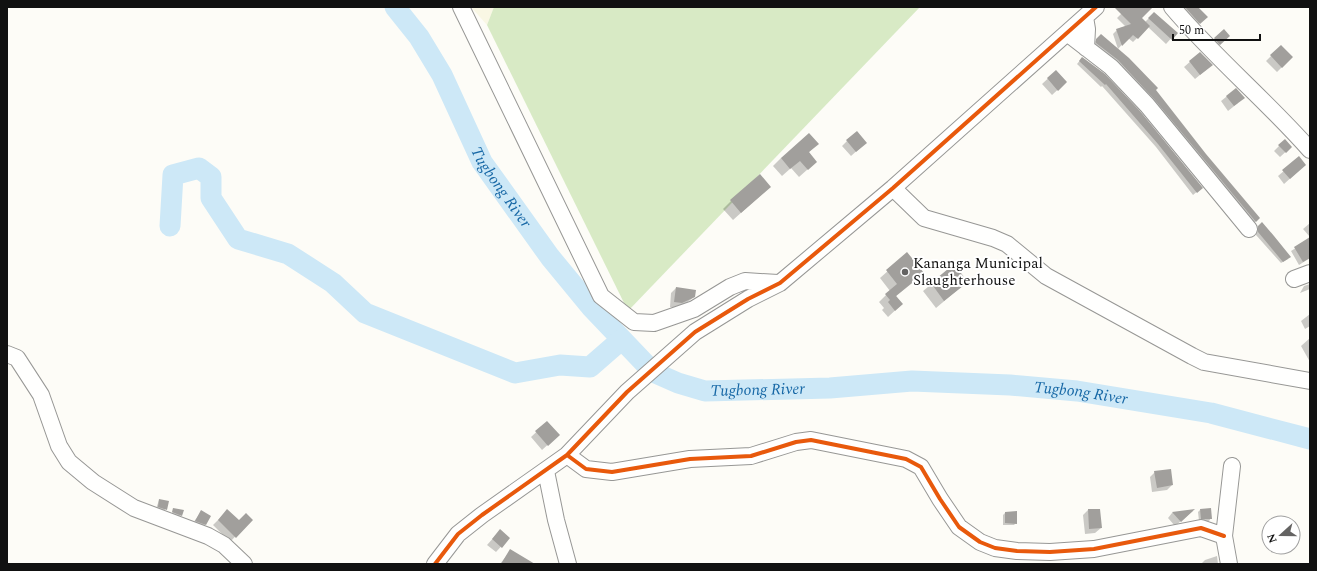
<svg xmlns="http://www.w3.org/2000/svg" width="1317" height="571" font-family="Spectral,serif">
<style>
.farmland{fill:#f9f7e4}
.forest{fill:#d8eac5}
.shadow{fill:#0003}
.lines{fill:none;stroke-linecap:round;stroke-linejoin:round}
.river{stroke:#cde8f7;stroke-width:21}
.building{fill:#a19f9c}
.minor-casing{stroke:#979795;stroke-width:18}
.minor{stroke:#fffffe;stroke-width:16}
.cycleway-casing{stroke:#fff;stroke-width:6}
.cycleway{stroke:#e8590c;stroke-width:4}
.poi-dot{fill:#646362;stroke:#fff;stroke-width:1.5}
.labels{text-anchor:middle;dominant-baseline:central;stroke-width:4;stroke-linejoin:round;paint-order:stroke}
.poi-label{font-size:15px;fill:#111;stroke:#fff;text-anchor:start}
.water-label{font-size:16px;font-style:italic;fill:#1768a6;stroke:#fff}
</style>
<rect width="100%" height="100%" fill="#fdfcf7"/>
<path class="farmland" d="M471 7H494L487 25Z"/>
<path class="forest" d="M494 7H920L628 311 487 25Z"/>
<path class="shadow" d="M1128 7H1149L1141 18 1145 22 1154 13 1176 33 1166 44 1148 27 1133 42 1128 38 1118 49 1113 34 1117 30 1126 27 1117 18Z
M1177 7H1197L1206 17 1194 28Z
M1224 31 1229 36 1217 47 1212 41Z
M1101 35 1155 90 1205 155 1259 218 1253 224 1094 46V42Z
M1281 46 1292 57 1277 72 1266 61Z
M1200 53 1206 70 1195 79 1184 67Z
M1082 58 1104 75 1199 190 1193 195 1156 147 1102 86 1101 87 1077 64Z
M1056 71 1066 82 1052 95 1042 84Z
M1236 89 1238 103 1228 111 1221 101Z
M847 141 860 148 851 156 842 146Z
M817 144 808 153V169L799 177 791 168 782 176 773 166 781 158Z
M1279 146 1291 147 1280 157 1274 151Z
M1299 158 1305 165 1284 184 1278 176Z
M761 195 733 220 723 209 731 201Z
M1310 223V237L1303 229Z
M1262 224 1288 259 1281 263 1256 235V229Z
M1310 239V258L1299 265 1291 251Z
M907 254 916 280 896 296 902 304 888 317 882 310 884 308 879 302 890 291 880 278Z
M954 266 967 282 936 308 923 291Z
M1310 284V289L1300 293 1304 286Z
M676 288 694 297 684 305 676 308 670 307 671 293Z
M1310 314V326L1305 329 1301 321Z
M1310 338V362L1301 346Z
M547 422 553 440 542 450 531 437Z
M1155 472 1172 485 1167 490 1152 492 1150 477Z
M159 500 168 502 164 512 156 509Z
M174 509 181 516 179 518 171 515Z
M1088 510 1101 528 1095 533 1085 534 1083 515Z
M1200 510 1211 518 1209 521H1199L1198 512Z
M227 511 238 521 251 520 230 542 213 525Z
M1193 511 1175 526 1168 518 1172 513Z
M201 512 205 525 203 527 193 523Z
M1005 513 1016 523 1014 525H1003V515Z
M495 536 509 538 496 552 487 545Z
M511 550 523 564H500Z
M1217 556 1218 564H1201L1205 560Z"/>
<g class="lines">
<g class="river">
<path id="s1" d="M395 7 419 37 442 75 482 162 550 257 592 308 653 372 678 383 705 391 830 388 912 381 1010 385 1077 391 1211 413 1310 439"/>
<path d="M170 226 173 175 199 168 211 177V198L238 239 288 254 333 283 365 313 515 373 560 365 590 367 621 340"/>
</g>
</g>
<path class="building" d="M1114 7H1153L1142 18 1150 26 1138 39 1133 35 1122 46 1116 29 1131 24Z
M1185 7H1198L1208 17 1200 24Z
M1154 12 1178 33 1172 40 1148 18Z
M1224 29 1230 36 1220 45 1214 38Z
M1101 34 1129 58 1158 88 1156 90 1206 154 1260 218 1256 222 1154 99 1118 60 1096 43V39Z
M1281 45 1293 57 1282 68 1270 55Z
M1200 52 1213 65 1200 75 1189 61Z
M1082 57 1105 74 1140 111 1203 188 1197 193 1158 144 1106 84 1105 85 1079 61Z
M1056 70 1067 82 1058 91 1047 78Z
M1236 88 1245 98 1234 106 1226 96Z
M857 131 867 143 856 152 846 140Z
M809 133 819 144 809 152 817 162 808 170 800 161 790 169 781 158Z
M1285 139 1292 147 1286 153 1278 145Z
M1299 156 1306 165 1290 179 1282 170Z
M760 174 771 187 741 213 730 200Z
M1262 222 1274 236 1291 257 1283 262 1258 232V226Z
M1310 237V258L1303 262 1294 247Z
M907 252 924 273 896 296 903 304 895 311 888 302 890 300 885 294 897 284 886 270Z
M954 264 968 282 944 301 931 283Z
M676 287 696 290 695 297 682 303 674 302Z
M547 421 560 435 548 446 535 431Z
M1171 469 1173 485 1157 488 1154 471Z
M159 499 169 501 167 510 158 507Z
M173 508 184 510 182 516 172 512Z
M1211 508 1212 519H1201L1200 509Z
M227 509 239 520 246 513 253 520 236 538 218 520Z
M1088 509H1100L1102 528 1089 529Z
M1195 509 1181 522 1172 512Z
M201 510 211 516 206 525 195 521Z
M1017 511V524L1005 523V512Z
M500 529 510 538 502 548 492 539Z
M510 549 535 564H501Z"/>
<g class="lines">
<defs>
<path id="minor" d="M461 7 601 296 634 322 654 323 694 309 730 287 745 281 778 283
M1172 7C1215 58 1266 100 1310 150
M1085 17 1087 29 1086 48
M1067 33 1111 67 1147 105 1249 229
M893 188 924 218 993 238 1007 244 1046 276 1192 356 1204 362 1310 381
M1294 279 1310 273
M7 354 17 358 41 395 59 446 69 462 93 482 134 508 208 536 224 545 244 564
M567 455 586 469 612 472 690 459 751 456 796 442 811 440 906 459 921 467 940 499 959 527 980 542 995 548 1017 551 1050 552 1094 549 1201 528 1224 536
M546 471 556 520 568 564
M435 564 458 534 482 515 567 455 627 392 695 332 748 299 780 283 893 188 1096 7
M1229 564 1224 536 1232 466"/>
</defs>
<use href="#minor" class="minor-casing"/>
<use href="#minor" class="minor"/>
<defs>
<path id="cycleway" d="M567 455 586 469 612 472 690 459 751 456 796 442 811 440 906 459 921 467 940 499 959 527 980 542 995 548 1017 551 1050 552 1094 549 1201 528 1224 536
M435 564 458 534 482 515 567 455 627 392 695 332 748 299 780 283 893 188 1096 7"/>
</defs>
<use href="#cycleway" class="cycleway-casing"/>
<use href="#cycleway" class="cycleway"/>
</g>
<circle class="poi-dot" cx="905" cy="272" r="4"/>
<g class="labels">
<g class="poi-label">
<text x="913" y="263">Kananga Municipal<tspan x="913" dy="17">Slaughterhouse</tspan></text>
</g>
<g class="water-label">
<text stroke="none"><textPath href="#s1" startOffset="210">Tugbong River</textPath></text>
<text stroke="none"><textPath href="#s1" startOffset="558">Tugbong River</textPath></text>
<text stroke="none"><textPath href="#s1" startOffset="882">Tugbong River</textPath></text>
</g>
</g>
<rect width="1317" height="571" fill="none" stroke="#111111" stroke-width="16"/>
<g transform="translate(1281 535) rotate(249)"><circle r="19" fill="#ffffff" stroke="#a0a0a0"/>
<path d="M0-3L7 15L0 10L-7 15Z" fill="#646362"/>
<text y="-6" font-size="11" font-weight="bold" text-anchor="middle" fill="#111111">N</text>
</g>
<path d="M1173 34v6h87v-6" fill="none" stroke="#111111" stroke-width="2"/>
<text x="1179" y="34" font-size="12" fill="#111111" stroke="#ffffff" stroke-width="3" paint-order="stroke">50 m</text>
</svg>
